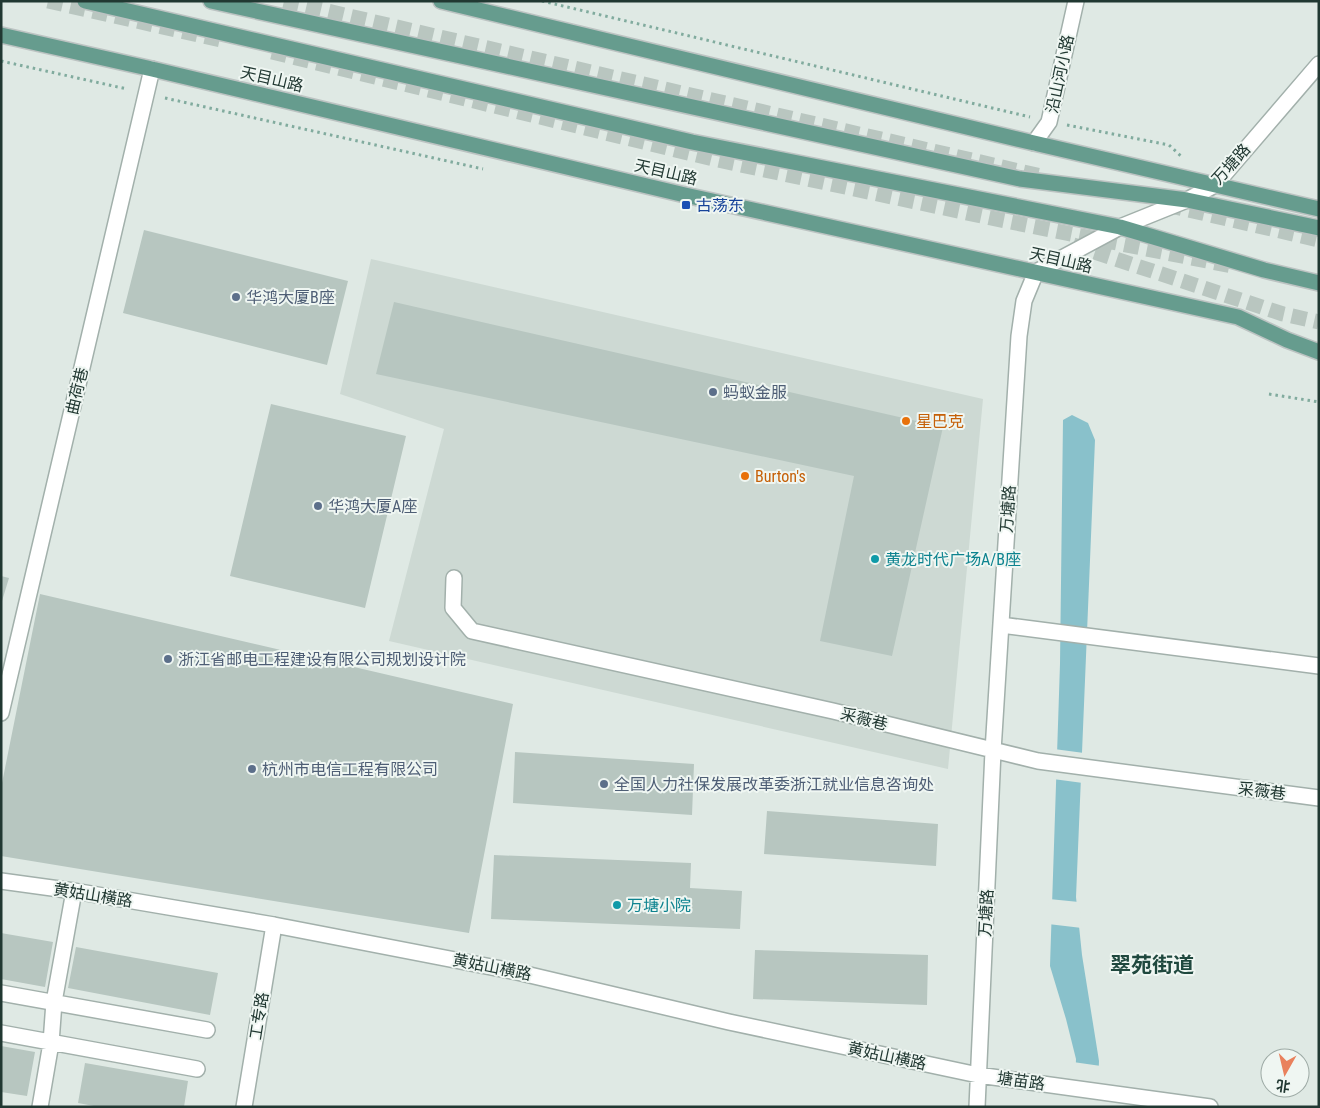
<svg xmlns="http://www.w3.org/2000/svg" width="1320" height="1108" font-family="'Roboto Condensed','Noto Sans SC',sans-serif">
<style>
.built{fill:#cdd9d3}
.water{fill:#89c1cb}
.pier{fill:#dfe9e4}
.building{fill:#b7c6c0}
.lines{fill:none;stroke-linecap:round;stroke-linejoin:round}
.highway-tunnel{stroke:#b9c6c0;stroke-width:15;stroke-dasharray:15 8;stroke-linecap:butt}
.minor-casing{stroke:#a2b0ab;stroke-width:18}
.major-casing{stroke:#bcc3c2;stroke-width:18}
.path{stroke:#81ab9e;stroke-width:3;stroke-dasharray:2.5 4;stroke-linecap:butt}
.minor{stroke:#fff;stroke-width:15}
.major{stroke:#669c8e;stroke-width:15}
.transit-dot{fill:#1a4fb4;stroke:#eff6f2;stroke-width:2}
.service-dot{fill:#5c6f8a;stroke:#eff6f2;stroke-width:2}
.food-dot{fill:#e8710a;stroke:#eff6f2;stroke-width:2}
.culture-dot{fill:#0f9aa8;stroke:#eff6f2;stroke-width:2}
.labels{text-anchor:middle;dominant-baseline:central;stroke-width:4;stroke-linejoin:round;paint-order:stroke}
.street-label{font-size:16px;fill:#213832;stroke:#eff6f2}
.transit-label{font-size:16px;fill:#164399;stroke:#eff6f2;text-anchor:start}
.service-label{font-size:16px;fill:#4e5e75;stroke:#eff6f2;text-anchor:start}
.food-label{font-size:16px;fill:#c56008;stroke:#eff6f2;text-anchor:start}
.culture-label{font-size:16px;fill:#0d838f;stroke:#eff6f2;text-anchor:start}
.district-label{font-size:21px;font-weight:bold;fill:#1f483e;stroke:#eff6f2}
</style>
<rect width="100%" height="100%" fill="#dfe9e4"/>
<path class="built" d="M371 259 983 399 948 769 389 641 444 429 340 394Z"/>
<path class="water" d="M1072 415 1088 423 1095 440 1076 897 1082 955 1099 1061 1097 1107H1074L1076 1059 1066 1019 1050 966 1060 664 1063 420Z"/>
<path class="pier" d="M1054 749 1084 753 1083 783 1053 779Z
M1049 899 1079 902 1082 928 1048 924Z
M1073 1062 1101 1066 1100 1107H1072Z"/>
<path class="building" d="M144 230 348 281 327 365 123 313Z
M394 302 943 427 892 656 820 641 854 476 376 374Z
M271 404 406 436 365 608 230 576Z
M1 576 9 578 2 601H1Z
M40 594 513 704 469 933 1 856V788Z
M515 752 694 764 692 815 513 803Z
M767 811 938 824 936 866 764 854Z
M494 855 691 863 690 888 742 891 740 929 491 919Z
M1 933 53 942 45 987 1 979Z
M76 947 218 973 210 1015 68 988Z
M755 950 928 955 927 1005 753 999Z
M1 1046 35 1052 27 1096 1 1092Z
M85 1063 188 1081 184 1107H99L78 1103Z"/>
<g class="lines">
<path class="highway-tunnel" d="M48 1 225 41
M284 1 1045 177
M272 52 713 159 991 218 1232 266
M1167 205 1319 240
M1073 245 1283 314 1319 322"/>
<defs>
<path id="minor" d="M1034 143 1049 122 1076 1
M454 578 453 608 472 631 833 711 1038 761 1319 798
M1001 625 1319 666
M1 713 152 69
M1 881 74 891 274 925 517 972 729 1022 978 1075 1210 1107
M1 993 207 1030
M1 1033 197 1069
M40 1107 51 1043 54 1002 74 891
M244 1107 274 925
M977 1107 993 751 1019 336 1024 301 1036 272 1120 227 1187 200 1215 185 1319 64"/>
<path id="major" d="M85 1 692 142 1120 227 1264 270 1319 283
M211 1 1020 179 1187 200 1319 228
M441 1 1034 143 1319 209
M1 35 152 69 685 195 1238 317 1287 340 1319 352"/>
</defs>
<use href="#minor" class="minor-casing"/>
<use href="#major" class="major-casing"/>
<path class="path" d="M542 1 1030 117
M1 61 127 89
M165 98 483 169
M1067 125 1169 145 1182 157
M1269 394 1319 402"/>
<use href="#minor" class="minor"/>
<use href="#major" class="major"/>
</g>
<rect class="transit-dot" x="681" y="200" width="10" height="10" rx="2.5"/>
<g class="service-dot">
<circle cx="236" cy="297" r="5"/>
<circle cx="713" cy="392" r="5"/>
<circle cx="318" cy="506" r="5"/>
<circle cx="168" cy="659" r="5"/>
<circle cx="252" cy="769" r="5"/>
<circle cx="604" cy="784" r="5"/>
</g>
<g class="food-dot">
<circle cx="906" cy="421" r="5"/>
<circle cx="745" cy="476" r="5"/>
</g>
<g class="culture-dot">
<circle cx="875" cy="559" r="5"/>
<circle cx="617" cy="905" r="5"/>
</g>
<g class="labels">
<g class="street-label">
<text transform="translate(1060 74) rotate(-78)">沿山河小路</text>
<text transform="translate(272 79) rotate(13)">天目山路</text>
<text transform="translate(1231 164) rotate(-48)">万塘路</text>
<text transform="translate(666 172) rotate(13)">天目山路</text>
<text transform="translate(1061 260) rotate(13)">天目山路</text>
<text transform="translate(77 391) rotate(-77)">曲荷巷</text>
<text transform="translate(1008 509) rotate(-86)">万塘路</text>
<text transform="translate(864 719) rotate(14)">采薇巷</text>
<text transform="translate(1262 791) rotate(7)">采薇巷</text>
<text transform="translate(93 895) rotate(9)">黄姑山横路</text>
<text transform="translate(986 913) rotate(-87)">万塘路</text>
<text transform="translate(492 967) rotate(11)">黄姑山横路</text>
<text transform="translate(259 1016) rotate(-81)">工专路</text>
<text transform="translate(887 1056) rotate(12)">黄姑山横路</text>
<text transform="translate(1021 1081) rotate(8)">塘苗路</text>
</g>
<g class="transit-label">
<text x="696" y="205">古荡东</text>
</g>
<g class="service-label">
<text x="246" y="297">华鸿大厦B座</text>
<text x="723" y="392">蚂蚁金服</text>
<text x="328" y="506">华鸿大厦A座</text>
<text x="178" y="659">浙江省邮电工程建设有限公司规划设计院</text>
<text x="262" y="769">杭州市电信工程有限公司</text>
<text x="614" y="784">全国人力社保发展改革委浙江就业信息咨询处</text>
</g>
<g class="food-label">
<text x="916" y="421">星巴克</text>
<text x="755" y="476">Burton's</text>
</g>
<g class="culture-label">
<text x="885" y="559">黄龙时代广场A/B座</text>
<text x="627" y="905">万塘小院</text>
</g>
<g class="district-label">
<text x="1152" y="965">翠苑街道</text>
</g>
</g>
<rect width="1320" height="1108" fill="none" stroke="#213832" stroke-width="5"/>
<g transform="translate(1285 1073) rotate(188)"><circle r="24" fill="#eff6f2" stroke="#9daaa5"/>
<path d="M0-4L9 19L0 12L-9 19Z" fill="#e9815d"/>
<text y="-8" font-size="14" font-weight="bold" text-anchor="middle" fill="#213832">北</text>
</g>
</svg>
